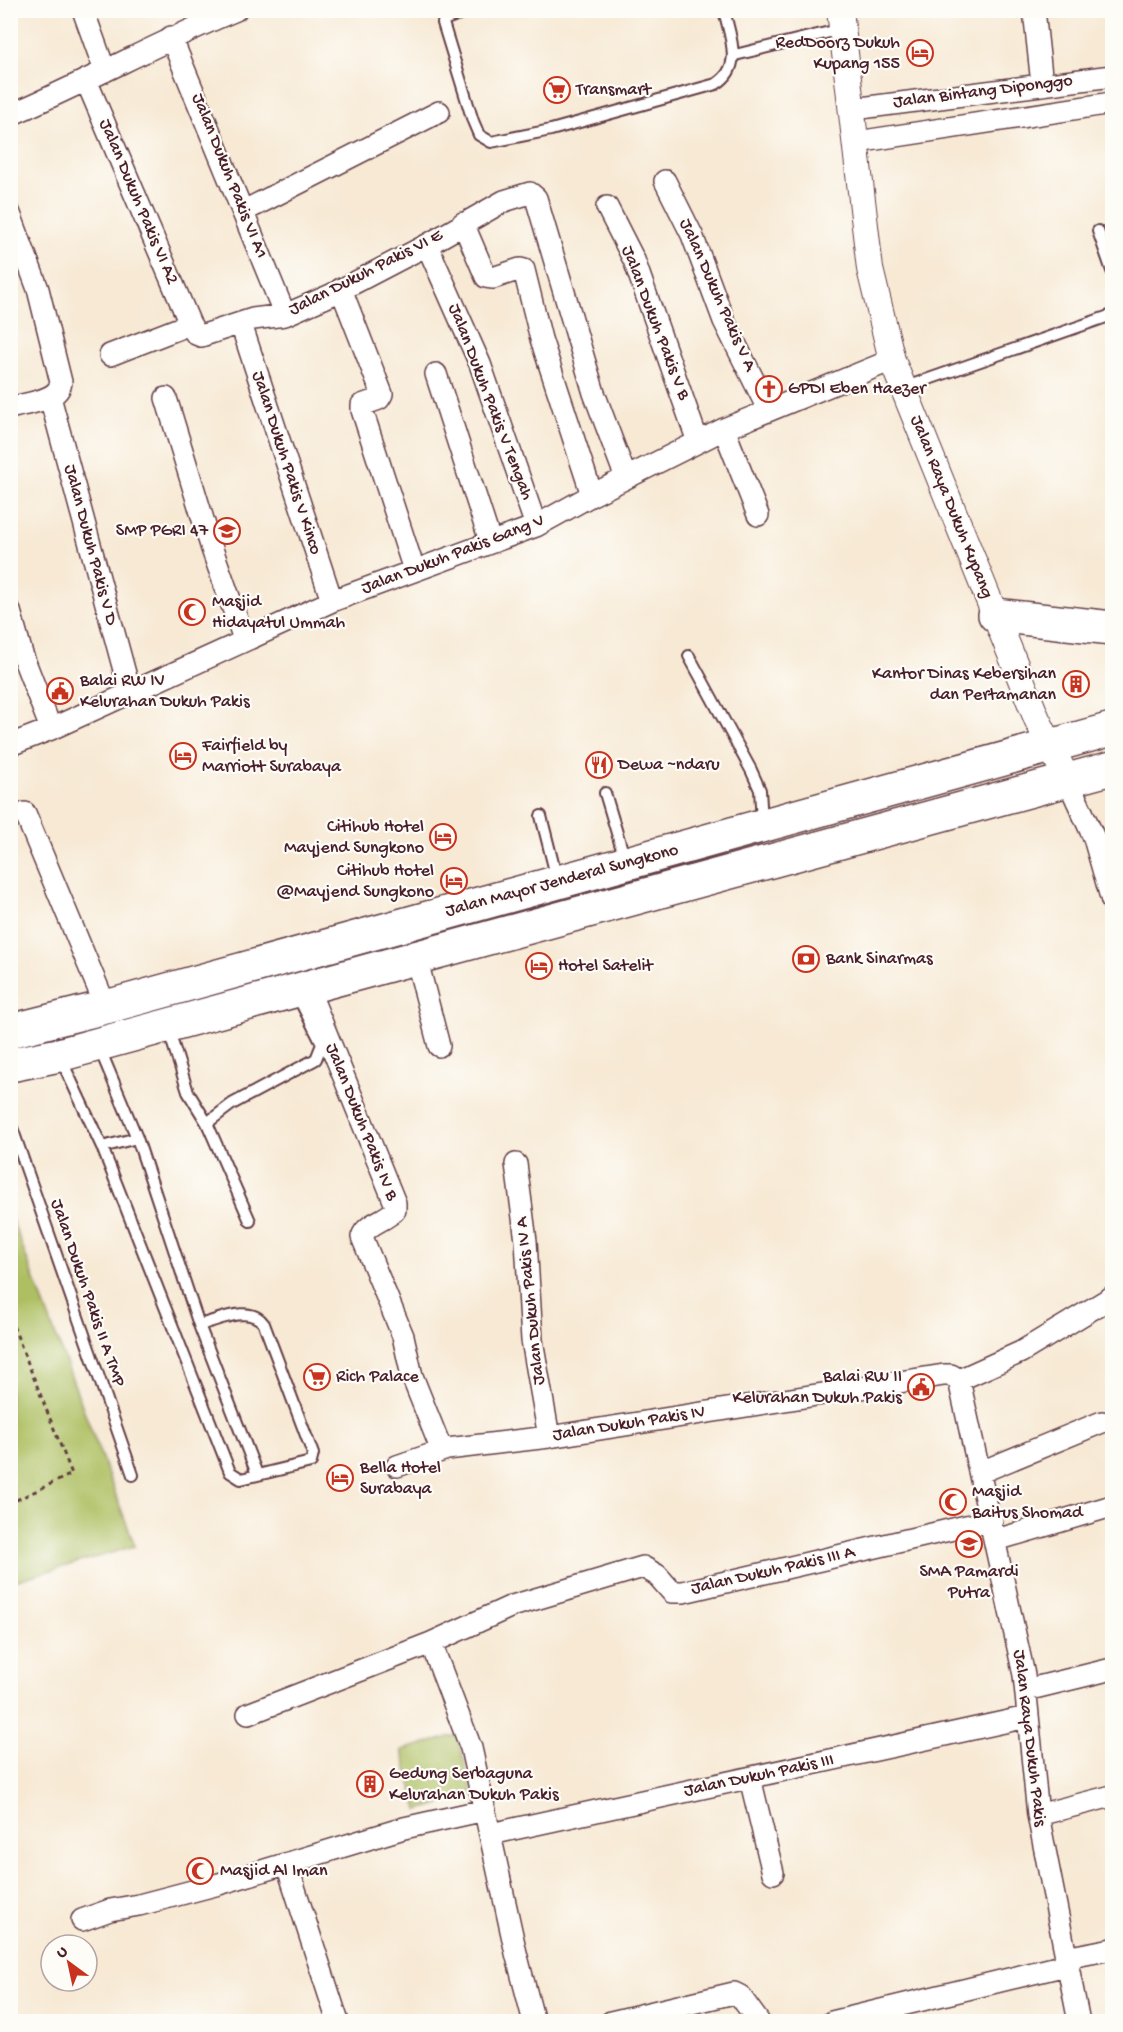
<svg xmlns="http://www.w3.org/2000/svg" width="1123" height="2032" font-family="'Gochi Hand',sans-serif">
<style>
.green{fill:#adbf62;stroke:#7c6f46;stroke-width:1.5}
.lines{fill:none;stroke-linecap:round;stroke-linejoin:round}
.service-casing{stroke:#643d44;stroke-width:14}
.minor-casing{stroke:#643d44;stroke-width:24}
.tertiary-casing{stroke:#643d44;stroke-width:28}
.primary-casing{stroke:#643d44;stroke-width:36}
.path{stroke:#643d44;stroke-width:3;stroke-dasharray:4.5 4.5;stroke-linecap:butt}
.service{stroke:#fff;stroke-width:10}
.minor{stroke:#fff;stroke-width:21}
.tertiary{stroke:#fff;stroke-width:26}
.primary{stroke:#fff;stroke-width:33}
.labels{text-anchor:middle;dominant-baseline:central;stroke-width:4.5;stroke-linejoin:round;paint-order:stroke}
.poi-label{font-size:18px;fill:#4a1f2b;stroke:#fdfcf7;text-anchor:start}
.street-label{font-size:18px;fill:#4a1f2b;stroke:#fdfcf7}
</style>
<rect width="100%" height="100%" fill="#fdfcf7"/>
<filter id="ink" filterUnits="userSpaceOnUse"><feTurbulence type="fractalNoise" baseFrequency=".0167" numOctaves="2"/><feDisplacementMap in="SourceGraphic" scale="12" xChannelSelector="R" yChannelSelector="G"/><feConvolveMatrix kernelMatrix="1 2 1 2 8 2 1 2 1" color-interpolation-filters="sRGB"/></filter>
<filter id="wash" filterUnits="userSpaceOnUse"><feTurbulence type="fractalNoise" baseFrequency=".008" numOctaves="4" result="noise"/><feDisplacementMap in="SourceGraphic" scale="24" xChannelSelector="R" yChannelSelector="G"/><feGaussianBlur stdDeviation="1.35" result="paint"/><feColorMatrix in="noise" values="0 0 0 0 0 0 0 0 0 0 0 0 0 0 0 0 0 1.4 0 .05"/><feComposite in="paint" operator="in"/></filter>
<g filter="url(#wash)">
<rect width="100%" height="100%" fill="#f7e9d4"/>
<path class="green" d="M10 1214 135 1546 11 1582H10Z
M457 1735 473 1795 418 1810 402 1750Z"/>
</g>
<g filter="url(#ink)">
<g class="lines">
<defs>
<path id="service" d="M470 10 446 19 443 23 473 121 479 135 491 142 551 130 716 84C744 67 730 37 724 10
M735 55 842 29
M1098 231 1112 271
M903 388 1112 315
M689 656 751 770 760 790 762 821
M605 793 625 860
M541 816 557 879
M168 1028 188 1092 207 1123 250 1221
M99 1047 137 1138
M61 1059 102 1147 230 1472 241 1479 311 1462 313 1454 264 1324C250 1304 219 1320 199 1325
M10 1122 133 1475
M207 1123 232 1104 316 1059 322 1044 296 993
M102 1147 137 1138 199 1325 257 1474"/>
<path id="minor" d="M83 10 105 71
M1034 10 1042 84
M171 37 285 315
M86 80 190 324
M853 109 1112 76
M10 115C87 82 159 42 236 10
M857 142 1112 103
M665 181 692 235 724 321 768 409
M607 207 634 260 698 442
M244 211 439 112
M10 214 38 289 61 382C59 402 25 403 10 408
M463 223 486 277 493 278 520 269 524 270 541 339 592 495
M427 245 480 364 536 526
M341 289 382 394 379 399 362 405V410L414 570
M241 324 332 601
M110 355 190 324 196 334 201 336 253 319 285 315 333 294 427 245 504 201 530 193 536 198 594 393 626 478
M436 374 490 541
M50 397 130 692
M166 398 212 549 244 639
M724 429 758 515
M10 611 22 654 51 729
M10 745 51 729 332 601 536 526 592 495 724 429 892 360
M1068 781 1094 838 1112 901
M25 813 106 1007
M416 957 439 1046
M307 986 395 1203V1210C386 1221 366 1223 362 1237L403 1336 412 1376 440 1446 447 1449
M516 1164 526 1241 532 1340 549 1437
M397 1466 447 1449 549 1437 944 1375H951L959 1380
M981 1472 1102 1422
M996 1540 1112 1506
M431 1643 471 1748 516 1953 534 2022
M1026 1690 1112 1669
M248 1714 431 1643 512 1606 643 1567 657 1575 672 1592H683L992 1520
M750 1778 773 1873
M1038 1815 1112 1796
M491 1834 1027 1717
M287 1865 338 2022
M82 1920 110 1910 139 1905 219 1884 404 1828 485 1810
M1065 1958 1112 1949
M611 2022 734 1993 740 1996 759 2022
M832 2022 1066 1965
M1079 2022 1038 1815 1024 1675 959 1380 1021 1352 1112 1297"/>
<path id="tertiary" d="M840 10 870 269 892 360 1037 719 1068 781"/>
<path id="primary" d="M995 615 1112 628
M10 1031 106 1007 1112 729
M10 1065 59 1055 1112 768"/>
</defs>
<use href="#service" class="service-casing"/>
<use href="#minor" class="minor-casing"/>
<use href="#tertiary" class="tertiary-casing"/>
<use href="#primary" class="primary-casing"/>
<path class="path" d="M10 1318 72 1474 10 1503"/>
<use href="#service" class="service"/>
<use href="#minor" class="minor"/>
<use href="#tertiary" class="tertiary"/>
<use href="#primary" class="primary"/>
</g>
</g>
<defs>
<symbol id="hotel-ring" viewBox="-11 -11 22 22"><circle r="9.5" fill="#fdfcf7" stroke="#c8321e" stroke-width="1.5"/><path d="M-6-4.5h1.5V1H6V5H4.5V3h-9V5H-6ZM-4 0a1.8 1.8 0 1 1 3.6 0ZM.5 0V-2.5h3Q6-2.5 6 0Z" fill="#c8321e"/></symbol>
<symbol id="supermarket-ring" viewBox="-11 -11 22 22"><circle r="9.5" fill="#fdfcf7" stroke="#c8321e" stroke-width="1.5"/><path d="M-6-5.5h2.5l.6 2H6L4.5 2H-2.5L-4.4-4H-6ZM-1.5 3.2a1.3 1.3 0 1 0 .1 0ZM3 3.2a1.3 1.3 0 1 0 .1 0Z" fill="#c8321e"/></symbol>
<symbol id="church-ring" viewBox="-11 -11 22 22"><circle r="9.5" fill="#fdfcf7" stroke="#c8321e" stroke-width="1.5"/><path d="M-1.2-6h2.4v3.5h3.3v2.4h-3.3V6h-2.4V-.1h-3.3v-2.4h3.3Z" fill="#c8321e"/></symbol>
<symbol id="school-ring" viewBox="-11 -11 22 22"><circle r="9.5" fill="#fdfcf7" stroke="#c8321e" stroke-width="1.5"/><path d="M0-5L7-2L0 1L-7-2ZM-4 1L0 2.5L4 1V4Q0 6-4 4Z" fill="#c8321e"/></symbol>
<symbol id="mosque-ring" viewBox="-11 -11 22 22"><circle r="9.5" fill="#fdfcf7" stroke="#c8321e" stroke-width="1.5"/><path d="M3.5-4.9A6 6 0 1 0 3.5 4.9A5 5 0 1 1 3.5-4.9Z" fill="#c8321e"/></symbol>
<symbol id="building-ring" viewBox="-11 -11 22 22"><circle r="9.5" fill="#fdfcf7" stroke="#c8321e" stroke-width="1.5"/><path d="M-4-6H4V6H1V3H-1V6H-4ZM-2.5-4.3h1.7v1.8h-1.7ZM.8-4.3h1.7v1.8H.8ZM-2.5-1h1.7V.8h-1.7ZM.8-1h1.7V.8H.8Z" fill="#c8321e"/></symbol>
<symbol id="civic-ring" viewBox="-11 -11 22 22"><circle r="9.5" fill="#fdfcf7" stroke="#c8321e" stroke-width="1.5"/><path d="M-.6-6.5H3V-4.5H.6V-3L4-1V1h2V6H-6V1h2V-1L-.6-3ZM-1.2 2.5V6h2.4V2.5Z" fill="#c8321e"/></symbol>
<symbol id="restaurant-ring" viewBox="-11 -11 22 22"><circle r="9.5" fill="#fdfcf7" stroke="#c8321e" stroke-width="1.5"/><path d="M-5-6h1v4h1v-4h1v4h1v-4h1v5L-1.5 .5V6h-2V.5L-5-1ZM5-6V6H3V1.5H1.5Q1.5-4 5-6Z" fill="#c8321e"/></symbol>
<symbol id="bank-ring" viewBox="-11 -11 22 22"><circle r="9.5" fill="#fdfcf7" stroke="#c8321e" stroke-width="1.5"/><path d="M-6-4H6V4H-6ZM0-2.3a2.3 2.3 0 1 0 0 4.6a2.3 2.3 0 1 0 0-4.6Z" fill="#c8321e"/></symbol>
</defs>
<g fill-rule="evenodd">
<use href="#hotel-ring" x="905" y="38" width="30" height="30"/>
<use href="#supermarket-ring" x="542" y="75" width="30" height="30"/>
<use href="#church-ring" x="754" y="374" width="30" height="30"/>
<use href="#school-ring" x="212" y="516" width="30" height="30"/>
<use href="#mosque-ring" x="177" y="597" width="30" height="30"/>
<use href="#building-ring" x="1061" y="669" width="30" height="30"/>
<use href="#civic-ring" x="45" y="676" width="30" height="30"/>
<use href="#hotel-ring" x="168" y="741" width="30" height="30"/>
<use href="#restaurant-ring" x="584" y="750" width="30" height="30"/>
<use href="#hotel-ring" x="428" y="822" width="30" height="30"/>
<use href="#hotel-ring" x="439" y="866" width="30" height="30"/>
<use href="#bank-ring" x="791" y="944" width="30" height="30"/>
<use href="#hotel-ring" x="524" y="951" width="30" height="30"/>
<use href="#supermarket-ring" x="302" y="1362" width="30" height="30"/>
<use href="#civic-ring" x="906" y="1372" width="30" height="30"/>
<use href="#hotel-ring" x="325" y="1463" width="30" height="30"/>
<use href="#mosque-ring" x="938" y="1487" width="30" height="30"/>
<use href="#school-ring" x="954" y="1529" width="30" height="30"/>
<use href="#building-ring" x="355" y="1769" width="30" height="30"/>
<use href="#mosque-ring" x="185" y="1856" width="30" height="30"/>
</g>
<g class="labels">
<g class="poi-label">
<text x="900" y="43" text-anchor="end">RedDoorz Dukuh<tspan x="900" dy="21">Kupang 155</tspan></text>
<text x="576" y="90">Transmart</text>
<text x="788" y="389">GPDI Eben Haezer</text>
<text x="208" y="531" text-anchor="end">SMP PGRI 47</text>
<text x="212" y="602">Masjid<tspan x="212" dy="21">Hidayatul Ummah</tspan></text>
<text x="1056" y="674" text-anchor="end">Kantor Dinas Kebersihan<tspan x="1056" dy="21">dan Pertamanan</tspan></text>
<text x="80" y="681">Balai RW IV<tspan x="80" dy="21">Kelurahan Dukuh Pakis</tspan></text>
<text x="202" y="746">Fairfield by<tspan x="202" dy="21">Marriott Surabaya</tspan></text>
<text x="618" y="765">Dewa ~ndaru</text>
<text x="424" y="827" text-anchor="end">Citihub Hotel<tspan x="424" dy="21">Mayjend Sungkono</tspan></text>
<text x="434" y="871" text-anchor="end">Citihub Hotel<tspan x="434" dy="21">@Mayjend Sungkono</tspan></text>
<text x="826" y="959">Bank Sinarmas</text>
<text x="558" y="966">Hotel Satelit</text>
<text x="336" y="1377">Rich Palace</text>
<text x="902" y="1377" text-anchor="end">Balai RW II<tspan x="902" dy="21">Kelurahan Dukuh Pakis</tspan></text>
<text x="360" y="1468">Bella Hotel<tspan x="360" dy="21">Surabaya</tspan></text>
<text x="972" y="1492">Masjid<tspan x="972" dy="21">Baitus Shomad</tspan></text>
<text x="969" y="1572" text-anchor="middle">SMA Pamardi<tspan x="969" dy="21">Putra</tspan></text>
<text x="389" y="1774">Gedung Serbaguna<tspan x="389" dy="21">Kelurahan Dukuh Pakis</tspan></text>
<text x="220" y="1871">Masjid Al Iman</text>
</g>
<g class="street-label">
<text transform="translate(983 92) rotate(-7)">Jalan Bintang Diponggo</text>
<text transform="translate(229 176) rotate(68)">Jalan Dukuh Pakis VI A1</text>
<text transform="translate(138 202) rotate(67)">Jalan Dukuh Pakis VI A2</text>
<text transform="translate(366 273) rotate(-27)">Jalan Dukuh Pakis VI E</text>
<text transform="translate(717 295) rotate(66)">Jalan Dukuh Pakis V A</text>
<text transform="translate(655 323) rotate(69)">Jalan Dukuh Pakis V B</text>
<text transform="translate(490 402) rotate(69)">Jalan Dukuh Pakis V Tengah</text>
<text transform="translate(286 463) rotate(72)">Jalan Dukuh Pakis V Kinco</text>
<text transform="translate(951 507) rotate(68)">Jalan Raya Dukuh Kupang</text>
<text transform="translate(90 545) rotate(75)">Jalan Dukuh Pakis V D</text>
<text transform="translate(453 555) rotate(-21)">Jalan Dukuh Pakis Gang V</text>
<text transform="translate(562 881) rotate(-15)">Jalan Mayor Jenderal Sungkono</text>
<text transform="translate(361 1122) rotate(68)">Jalan Dukuh Pakis IV B</text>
<text transform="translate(87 1293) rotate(71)">Jalan Dukuh Pakis II A TMP</text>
<text transform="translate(531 1301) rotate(-96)">Jalan Dukuh Pakis IV A</text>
<text transform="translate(629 1424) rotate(-9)">Jalan Dukuh Pakis IV</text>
<text transform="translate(773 1571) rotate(-13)">Jalan Dukuh Pakis III A</text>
<text transform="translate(1029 1738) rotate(83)">Jalan Raya Dukuh Pakis</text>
<text transform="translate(759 1776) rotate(-12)">Jalan Dukuh Pakis III</text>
</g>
</g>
<rect width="1123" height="2032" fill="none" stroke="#fdfcf7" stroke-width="36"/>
<g transform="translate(69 1963) rotate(327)"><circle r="28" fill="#fdfcf7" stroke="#b5a4a5" stroke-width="1.5"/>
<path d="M0-4.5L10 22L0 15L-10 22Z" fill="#c8321e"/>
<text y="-9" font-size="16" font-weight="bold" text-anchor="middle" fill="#4a1f2b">U</text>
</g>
</svg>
